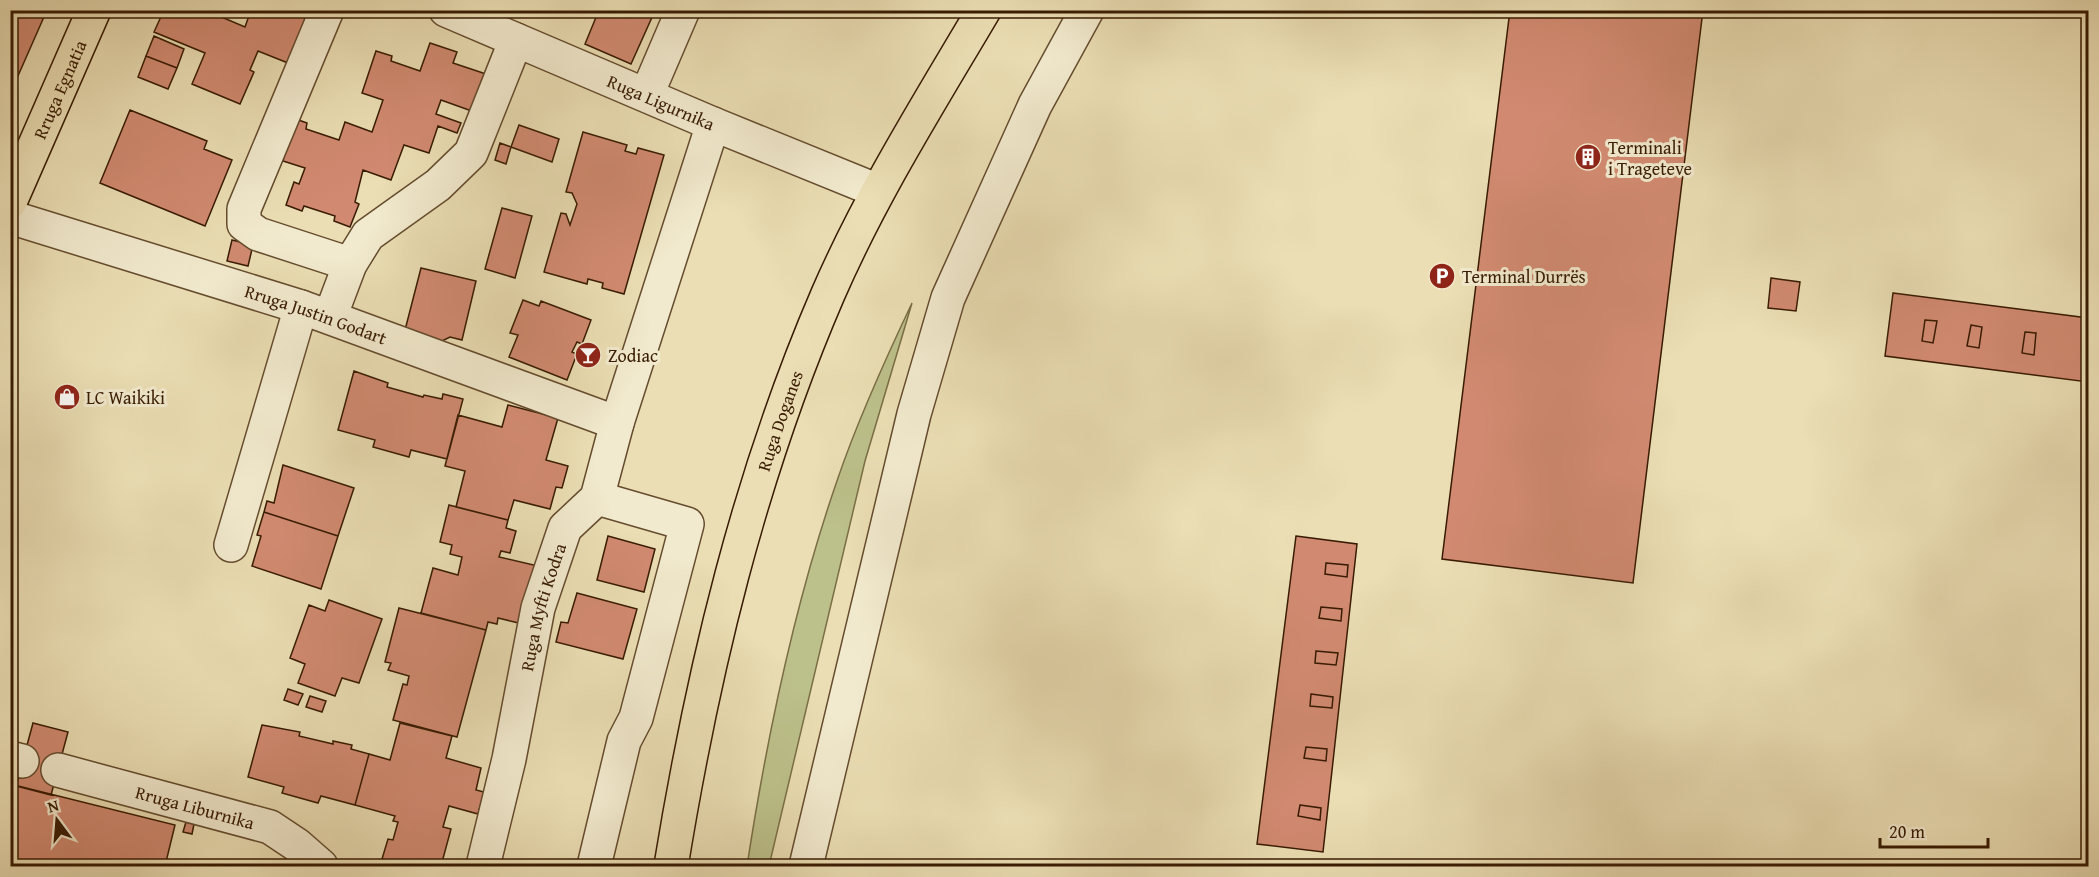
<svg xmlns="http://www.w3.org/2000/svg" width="2099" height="877" font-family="'Gentium Book Plus',serif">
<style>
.green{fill:#bcc08a;stroke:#7a6e46;stroke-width:1.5}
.building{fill:#d18a71;stroke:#381b02;stroke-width:1.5}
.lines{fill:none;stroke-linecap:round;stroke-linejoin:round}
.minor-casing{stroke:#654c2e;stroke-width:36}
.major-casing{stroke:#381b02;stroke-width:36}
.minor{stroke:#f2eace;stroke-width:33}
.major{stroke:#ebdeb4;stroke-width:33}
.labels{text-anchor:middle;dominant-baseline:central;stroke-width:6;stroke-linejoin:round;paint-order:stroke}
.street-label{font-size:18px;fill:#381b02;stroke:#f2eace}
.poi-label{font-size:18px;fill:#381b02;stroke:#f2eace;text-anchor:start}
</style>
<rect width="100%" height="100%" fill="#ebdeb4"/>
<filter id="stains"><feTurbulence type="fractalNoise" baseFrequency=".00333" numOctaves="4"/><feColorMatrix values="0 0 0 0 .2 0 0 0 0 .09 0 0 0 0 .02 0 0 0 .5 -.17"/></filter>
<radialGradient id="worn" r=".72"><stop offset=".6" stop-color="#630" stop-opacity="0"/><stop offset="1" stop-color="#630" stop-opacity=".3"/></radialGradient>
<path class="green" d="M912 303 865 461 769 866H747C767 736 794 604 838 478 858 419 885 360 912 303Z"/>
<path class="building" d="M10 10H47L10 94Z
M164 10H205L245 27 251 10H315L288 63 258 51 250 70 254 72 240 104 192 84 205 53 154 32Z
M599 10H643L653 15 631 64 585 44Z
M1510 10H1703L1633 583 1442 559Z
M154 36 184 49 177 68 146 56Z
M430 43 457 52 453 63 492 76 480 114 441 100 436 114 461 123 457 133 438 126 429 153 404 145 391 180 363 170 355 202 359 204 350 227 334 221 335 216 304 206 302 211 286 205 294 182 299 184 305 168 283 161 293 118 307 123 306 129 339 140 345 122 372 132 383 100 362 93 376 51 392 56 391 61 420 71Z
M146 56 177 68 168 89 138 77Z
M130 110 207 141 204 149 232 160 205 226 100 183Z
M519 125 559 139 552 162 511 147Z
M583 132 627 145 625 151 636 154 638 148 664 155 624 294 602 288 603 283 588 279 587 284 544 272 561 213 566 214 570 225 577 204 572 193 566 192Z
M500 143 511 147 506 164 495 160Z
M502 208 532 216 515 278 485 269Z
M232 240 253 245 248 266 227 261Z
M421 268 476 281 462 340 450 337 440 342 404 334Z
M1771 278 1800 282 1796 311 1768 308Z
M1893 293 2088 318V382L1885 356Z
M523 300 539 306 541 301 591 320 582 344 577 342 572 352 577 354 567 380 509 357 518 335 510 333Z
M1925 320 1937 321 1933 343 1922 341Z
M1971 325 1982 327 1979 348 1967 346Z
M2025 332 2036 333 2034 355 2022 353Z
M354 371 388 383 387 387 423 397 424 395 442 399 443 394 463 399 447 459 411 450 409 457 373 447 375 440 338 430Z
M508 405 558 418 546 460 568 466 562 488 556 487 550 509 514 500 508 520 456 507 465 471 445 466 458 415 502 427Z
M283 465 354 488 338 536 264 512 267 501 274 503Z
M449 505 508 520 506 528 516 531 510 553 501 551 499 557 538 566 523 624 498 618 497 624 488 622 486 630 421 613 433 568 458 575 462 557 450 554 452 545 440 542Z
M264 512 338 536 321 589 252 566 261 536 257 535Z
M608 536 655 549 644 592 597 580Z
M1296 536 1357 544 1323 852 1257 844Z
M1326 563 1348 565 1347 577 1325 574Z
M577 593 637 609 623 659 556 642 561 622 568 623Z
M329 600 382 619 359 683 342 678 335 696 298 683 305 664 290 658 309 605 325 611Z
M1321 607 1342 609 1341 621 1319 618Z
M399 608 486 630 457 737 393 720 403 684 407 685 409 676 388 670 391 663 385 662Z
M1316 651 1338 653 1336 665 1315 663Z
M288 689 303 694 298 705 284 700Z
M1311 694 1333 697 1332 708 1310 706Z
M310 696 326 701 322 712 306 707Z
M33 723 68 732 51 795 16 786Z
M400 723 452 736 446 758 481 768 476 790 484 792 478 814 449 806 443 827 451 829 441 866H411L382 859 388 839 393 840 398 822 393 821 395 816 355 805 369 754 390 760Z
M262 725 300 732 299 736 333 744V741L352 745 351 749 369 754 355 805 321 796 318 803 282 793 284 787 248 777Z
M1306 747 1327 749 1326 761 1304 758Z
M10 784 175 825 165 866H10Z
M1300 805 1321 808 1320 820 1298 816Z
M186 822 194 824 192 834 183 832Z"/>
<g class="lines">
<defs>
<g id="minor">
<path d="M327 10 244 209V224L258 234 350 264"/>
<path id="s1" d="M446 10 713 124 878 191"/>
<path d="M647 94 683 10"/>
<path id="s2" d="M10 217 301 307 617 423"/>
<path d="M330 317 350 264 368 235 438 185 471 153 516 40"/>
<path d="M231 545 301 307"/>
<path d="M10 758 22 761"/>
<path id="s3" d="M58 770 270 827 297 845 321 866"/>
<path id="s4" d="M483 866 509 759 538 608 565 528 597 498 617 423 713 124"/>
<path d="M594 866 624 741 636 718 687 524 597 498"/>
<path d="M806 866 914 414 948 298 1035 105 1087 10"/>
</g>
<g id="major">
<path id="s5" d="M10 202 94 10"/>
<path id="s6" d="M671 866C703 670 749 477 828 294 871 195 929 103 984 10"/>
</g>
</defs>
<use href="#minor" class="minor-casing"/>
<use href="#major" class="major-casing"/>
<use href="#minor" class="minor"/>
<use href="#major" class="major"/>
</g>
<defs>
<symbol id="building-disc" viewBox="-11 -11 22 22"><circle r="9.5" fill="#8f2418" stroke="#f2eace"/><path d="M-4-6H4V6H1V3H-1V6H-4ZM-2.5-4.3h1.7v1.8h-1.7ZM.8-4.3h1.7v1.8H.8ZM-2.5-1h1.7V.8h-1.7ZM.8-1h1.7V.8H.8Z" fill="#fff"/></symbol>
<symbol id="parking-disc" viewBox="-11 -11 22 22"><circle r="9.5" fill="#8f2418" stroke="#f2eace"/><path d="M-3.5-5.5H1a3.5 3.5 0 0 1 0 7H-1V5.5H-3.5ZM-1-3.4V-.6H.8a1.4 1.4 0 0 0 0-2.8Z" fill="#fff"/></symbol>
<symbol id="bar-disc" viewBox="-11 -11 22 22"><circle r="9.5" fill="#8f2418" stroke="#f2eace"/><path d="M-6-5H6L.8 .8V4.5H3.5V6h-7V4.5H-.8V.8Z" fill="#fff"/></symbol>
<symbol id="shop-disc" viewBox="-11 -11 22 22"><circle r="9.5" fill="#8f2418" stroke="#f2eace"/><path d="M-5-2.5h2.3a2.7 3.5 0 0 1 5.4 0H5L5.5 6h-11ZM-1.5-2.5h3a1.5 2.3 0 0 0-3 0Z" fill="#fff"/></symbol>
</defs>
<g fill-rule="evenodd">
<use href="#building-disc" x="1573" y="142" width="30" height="30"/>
<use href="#parking-disc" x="1427" y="261" width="30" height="30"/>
<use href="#bar-disc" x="573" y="340" width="30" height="30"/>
<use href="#shop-disc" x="52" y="382" width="30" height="30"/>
</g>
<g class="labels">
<g class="street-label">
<text stroke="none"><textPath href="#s5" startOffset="123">Rruga Egnatia</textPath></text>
<text stroke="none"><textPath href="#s1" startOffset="234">Ruga Ligurnika</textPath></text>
<text stroke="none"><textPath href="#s2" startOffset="321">Rruga Justin Godart</textPath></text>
<text stroke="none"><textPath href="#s6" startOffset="459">Ruga Doganes</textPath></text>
<text stroke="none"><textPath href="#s4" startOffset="266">Ruga Myfti Kodra</textPath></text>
<text stroke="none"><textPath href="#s3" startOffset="142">Rruga Liburnika</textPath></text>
</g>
<g class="poi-label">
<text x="1608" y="147">Terminali<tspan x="1608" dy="21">i Trageteve</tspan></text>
<text x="1462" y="276">Terminal Durrës</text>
<text x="608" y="355">Zodiac</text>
<text x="86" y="397">LC Waikiki</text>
</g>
</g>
<rect width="2099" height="877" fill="none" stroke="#ebdeb4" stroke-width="36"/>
<rect x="12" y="12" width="2075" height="853" fill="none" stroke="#381b02" stroke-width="3"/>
<rect x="18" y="18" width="2063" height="841" fill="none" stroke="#381b02" stroke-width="1.5"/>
<g transform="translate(57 820) rotate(344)" stroke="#f2eace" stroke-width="4.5" paint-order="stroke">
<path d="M0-4.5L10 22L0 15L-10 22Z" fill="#381b02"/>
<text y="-9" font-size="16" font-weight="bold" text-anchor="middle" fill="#381b02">N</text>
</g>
<path d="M1880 838v9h108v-9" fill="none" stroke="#381b02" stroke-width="3"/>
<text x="1889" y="838" font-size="18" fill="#381b02" stroke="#f2eace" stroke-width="4.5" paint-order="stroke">20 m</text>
<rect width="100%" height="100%" filter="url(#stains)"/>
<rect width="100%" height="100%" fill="url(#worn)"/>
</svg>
